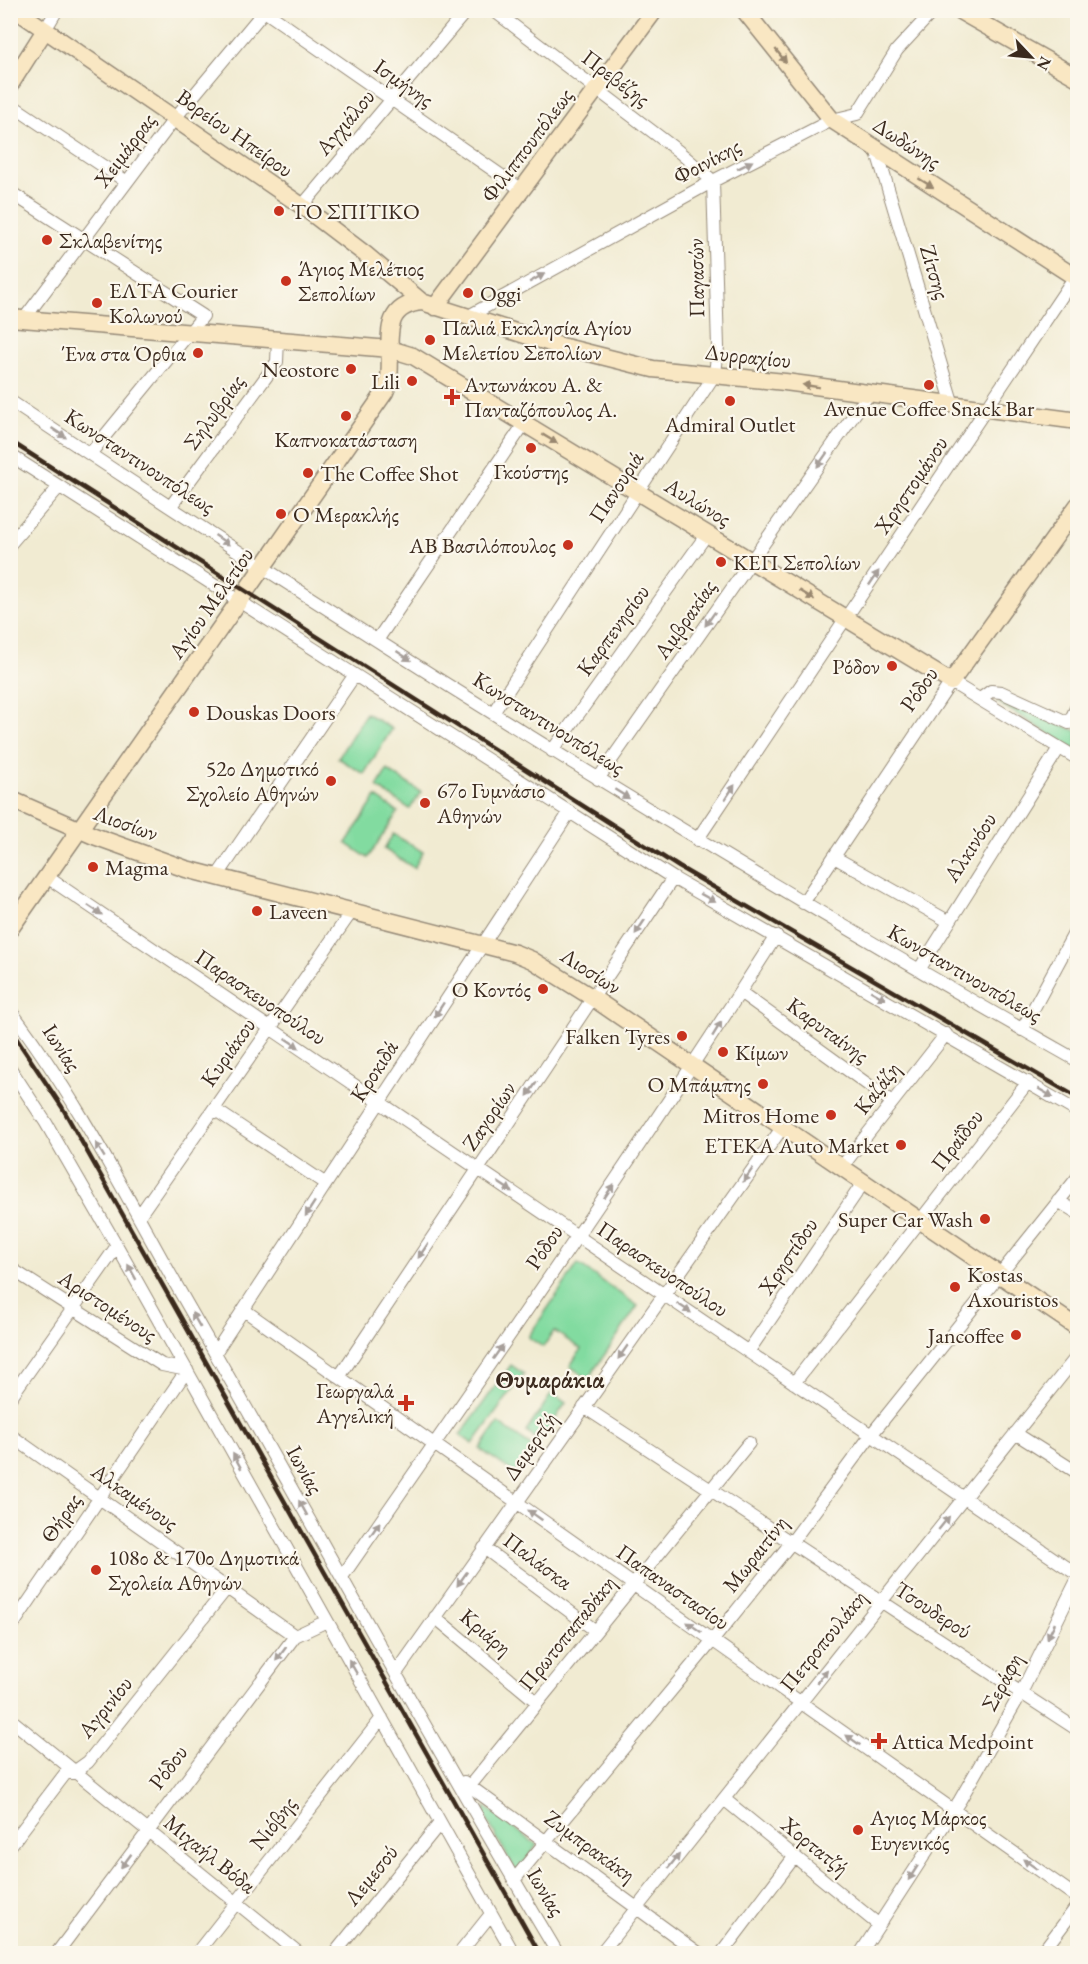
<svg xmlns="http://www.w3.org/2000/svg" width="1088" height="1964" font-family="'EB Garamond',serif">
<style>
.green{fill:#82dba0;stroke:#5e825f;stroke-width:1.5}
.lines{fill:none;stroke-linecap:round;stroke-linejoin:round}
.street-casing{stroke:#968a78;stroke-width:14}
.secondary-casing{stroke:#968a78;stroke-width:19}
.street{stroke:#fff;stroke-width:12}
.secondary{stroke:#f9e7c3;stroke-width:16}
.rail{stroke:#3b2a1e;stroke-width:4.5}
.oneway{fill:#9a8870}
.oneway2{fill:#a79f9a}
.poi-dot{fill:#c8321e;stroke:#fbf7ec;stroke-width:2}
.labels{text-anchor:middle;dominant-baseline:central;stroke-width:4.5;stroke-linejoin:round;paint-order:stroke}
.street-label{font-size:22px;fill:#3b2a1e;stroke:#fbf7ec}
.poi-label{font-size:22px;fill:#3b2a1e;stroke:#fbf7ec;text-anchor:start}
.neighbourhood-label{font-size:24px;font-weight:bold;fill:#3b2a1e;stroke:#fbf7ec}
</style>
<rect width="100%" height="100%" fill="#fbf7ec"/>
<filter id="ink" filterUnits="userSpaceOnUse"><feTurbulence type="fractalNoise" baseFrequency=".0167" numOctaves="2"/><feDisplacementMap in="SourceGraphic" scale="12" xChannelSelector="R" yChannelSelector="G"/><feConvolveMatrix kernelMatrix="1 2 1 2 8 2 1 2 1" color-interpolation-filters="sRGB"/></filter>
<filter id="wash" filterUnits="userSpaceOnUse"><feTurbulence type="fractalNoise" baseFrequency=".008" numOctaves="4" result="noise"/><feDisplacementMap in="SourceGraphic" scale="24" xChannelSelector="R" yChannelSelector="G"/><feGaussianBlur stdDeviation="1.35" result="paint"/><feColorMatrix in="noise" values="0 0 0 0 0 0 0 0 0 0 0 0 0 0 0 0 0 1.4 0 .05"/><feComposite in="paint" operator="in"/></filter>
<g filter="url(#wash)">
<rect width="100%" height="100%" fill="#f1ebd2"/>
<path class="green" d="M999 700 1077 731V751L997 702Z
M366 713 392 729 364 774 338 758Z
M387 770 421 792 410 809 377 787Z
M376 797 398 812 368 858 346 843Z
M393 834 423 852 414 868 384 849Z
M578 1264 638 1306 588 1379 570 1366 581 1349 554 1331 543 1347 528 1337Z
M511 1365 524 1374 473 1444 460 1435Z
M552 1393 566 1403 540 1441 526 1432Z
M498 1423 534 1448 516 1474 480 1449Z
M486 1807 537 1845 517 1873 483 1813Z"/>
</g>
<g filter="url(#ink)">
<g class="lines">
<defs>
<path id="street" d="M263 10 522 190
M45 30 57 10
M10 104 127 182
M877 152 953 405
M10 192 203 316 90 454
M302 206 467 10
M467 317 713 181 832 120 857 114 897 50 934 10
M24 319 175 118 265 10
M10 401C358 634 713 855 1078 1061
M10 455 673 878 1078 1112
M171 506 277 362 278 339
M10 544 59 487
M378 639 524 424
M980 699 991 691 1001 692 1069 723 1078 704
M493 713 715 374 718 347 713 181 678 151 493 10
M552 751 707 534
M598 779 868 395
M697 840 1078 272
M834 857 948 921
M47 877 1078 1575
M216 878 354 676
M803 903 951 682 1078 759
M919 970 1059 748
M740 992 892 1102
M10 1010C81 1103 133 1210 191 1311 314 1525 431 1742 558 1954
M1022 1030 1078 926
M10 1068 46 1123 117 1246 514 1954
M214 1109 326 1184
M841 1168 946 1034
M1058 1201 1078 1213
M139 1216 352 911
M10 1268 162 1365 187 1370 10 1629
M244 1310 1078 1898
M748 1352 863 1183
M215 1353 569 813
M339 1377 673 878
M794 1383 1028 1082
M10 1398 117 1246
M584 1407 1078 1730
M1015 1433 1078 1473
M10 1435 295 1636
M484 1548 596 1631
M342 1577C489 1365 637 1154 776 936
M435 1617 537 1702
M397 1672 782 1128
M10 1719 300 1954
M464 1782 700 1954
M464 1793 749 1443
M724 1799 879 1925
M10 1846 65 1774 74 1772 88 1762 227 1588
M514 1880 713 1640 791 1543 871 1435 1078 1177
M56 1954 295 1636 327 1621
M196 1954 382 1718
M334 1954 440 1823
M459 1954 491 1914
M600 1954 1078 1355
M721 1954 795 1856
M860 1954 960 1800 1021 1693 1078 1578
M1041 1954 1078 1905"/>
<path id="secondary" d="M16 10 302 206 365 254 422 302 553 344 653 369 785 382 1078 421
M744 10 832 120 1078 279
M958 10 1078 78
M10 85 45 30
M435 307 655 10
M10 318 390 349 413 356 951 682 1078 505
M10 799 94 836 186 869 515 953 532 960 593 998 1078 1328
M10 929 385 392C400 360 370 307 422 302"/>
</defs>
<use href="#street" class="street-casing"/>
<use href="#secondary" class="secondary-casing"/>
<use href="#street" class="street"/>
<use href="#secondary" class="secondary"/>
<path class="rail" d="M10 441 679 867 1078 1098
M10 1029 62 1107 540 1954"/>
</g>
<defs><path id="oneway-solid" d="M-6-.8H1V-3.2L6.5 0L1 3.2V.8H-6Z" transform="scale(1.5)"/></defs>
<g class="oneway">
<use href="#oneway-solid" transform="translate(781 56) rotate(51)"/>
<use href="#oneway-solid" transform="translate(926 183) rotate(32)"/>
<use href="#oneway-solid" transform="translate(811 386) rotate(-171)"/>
<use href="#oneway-solid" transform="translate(550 439) rotate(31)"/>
<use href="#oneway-solid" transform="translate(807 595) rotate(32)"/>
</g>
<g class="oneway2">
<use href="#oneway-solid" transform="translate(745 165) rotate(-27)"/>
<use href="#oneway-solid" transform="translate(537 278) rotate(-29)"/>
<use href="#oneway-solid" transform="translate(59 433) rotate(34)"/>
<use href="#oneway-solid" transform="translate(822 460) rotate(125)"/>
<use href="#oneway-solid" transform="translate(222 540) rotate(34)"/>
<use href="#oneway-solid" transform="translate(874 578) rotate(-56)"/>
<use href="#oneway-solid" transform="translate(710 619) rotate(125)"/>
<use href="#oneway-solid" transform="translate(404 656) rotate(33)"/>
<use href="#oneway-solid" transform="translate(730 792) rotate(-56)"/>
<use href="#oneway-solid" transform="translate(622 794) rotate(32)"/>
<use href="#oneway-solid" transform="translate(708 898) rotate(29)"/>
<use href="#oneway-solid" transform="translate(95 910) rotate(34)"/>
<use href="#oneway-solid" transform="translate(640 927) rotate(124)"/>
<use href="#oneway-solid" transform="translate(878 995) rotate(30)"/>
<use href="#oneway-solid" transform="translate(439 1010) rotate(123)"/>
<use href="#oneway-solid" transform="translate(717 1029) rotate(-58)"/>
<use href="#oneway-solid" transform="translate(292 1043) rotate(34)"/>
<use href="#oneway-solid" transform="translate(532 1089) rotate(124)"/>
<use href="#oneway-solid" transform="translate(1046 1093) rotate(30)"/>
<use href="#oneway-solid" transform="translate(100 1150) rotate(-121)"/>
<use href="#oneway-solid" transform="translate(748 1175) rotate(125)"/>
<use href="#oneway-solid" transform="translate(505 1187) rotate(34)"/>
<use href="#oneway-solid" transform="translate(609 1191) rotate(-56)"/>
<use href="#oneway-solid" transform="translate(310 1209) rotate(123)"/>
<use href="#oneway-solid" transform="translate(423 1251) rotate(124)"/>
<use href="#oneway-solid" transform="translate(132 1272) rotate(-119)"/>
<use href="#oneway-solid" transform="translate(684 1308) rotate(34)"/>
<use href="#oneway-solid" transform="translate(196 1320) rotate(-120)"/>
<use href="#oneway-solid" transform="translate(498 1352) rotate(-55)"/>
<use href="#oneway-solid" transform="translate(623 1352) rotate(125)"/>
<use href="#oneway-solid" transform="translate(237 1461) rotate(-119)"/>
<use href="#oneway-solid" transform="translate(303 1508) rotate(-119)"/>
<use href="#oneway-solid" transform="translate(535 1515) rotate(-145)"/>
<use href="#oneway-solid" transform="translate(944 1523) rotate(-51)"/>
<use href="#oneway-solid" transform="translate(375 1529) rotate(-55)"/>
<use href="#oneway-solid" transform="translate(462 1579) rotate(125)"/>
<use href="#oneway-solid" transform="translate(694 1627) rotate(-145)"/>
<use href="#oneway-solid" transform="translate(1051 1631) rotate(116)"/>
<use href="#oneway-solid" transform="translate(281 1654) rotate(127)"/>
<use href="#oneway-solid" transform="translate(353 1667) rotate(-120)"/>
<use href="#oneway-solid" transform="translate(822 1676) rotate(-51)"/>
<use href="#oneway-solid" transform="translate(853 1740) rotate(-145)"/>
<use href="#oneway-solid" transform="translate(126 1861) rotate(127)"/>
<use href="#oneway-solid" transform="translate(674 1861) rotate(-51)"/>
<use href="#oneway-solid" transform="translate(1030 1864) rotate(-145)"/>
<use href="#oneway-solid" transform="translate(913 1873) rotate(123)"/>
</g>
</g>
<g class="poi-dot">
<circle cx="279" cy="211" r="6"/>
<circle cx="47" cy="240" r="6"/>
<circle cx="286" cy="281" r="6"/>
<circle cx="468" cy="293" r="6"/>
<circle cx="97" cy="303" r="6"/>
<circle cx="430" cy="340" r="6"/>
<circle cx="198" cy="353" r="6"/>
<circle cx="351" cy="369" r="6"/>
<circle cx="412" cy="381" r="6"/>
<circle cx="929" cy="385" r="6"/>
<path d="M449 388h6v6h6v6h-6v6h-6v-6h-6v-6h6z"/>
<circle cx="730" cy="401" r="6"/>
<circle cx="346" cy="416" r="6"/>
<circle cx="531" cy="448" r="6"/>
<circle cx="308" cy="473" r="6"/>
<circle cx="281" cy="514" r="6"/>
<circle cx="568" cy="545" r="6"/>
<circle cx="721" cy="562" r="6"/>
<circle cx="892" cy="666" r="6"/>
<circle cx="194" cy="712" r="6"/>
<circle cx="331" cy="781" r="6"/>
<circle cx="425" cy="803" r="6"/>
<circle cx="93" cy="867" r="6"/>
<circle cx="257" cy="911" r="6"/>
<circle cx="543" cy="989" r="6"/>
<circle cx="682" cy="1036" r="6"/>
<circle cx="723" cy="1052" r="6"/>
<circle cx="763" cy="1084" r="6"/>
<circle cx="831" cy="1115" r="6"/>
<circle cx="901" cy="1145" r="6"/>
<circle cx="985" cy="1219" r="6"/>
<circle cx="955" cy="1287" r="6"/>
<circle cx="1016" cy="1335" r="6"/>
<path d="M403 1394h6v6h6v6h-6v6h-6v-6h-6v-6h6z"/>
<circle cx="96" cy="1570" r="6"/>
<path d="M876 1732h6v6h6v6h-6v6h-6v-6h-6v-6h6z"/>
<circle cx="858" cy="1830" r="6"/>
</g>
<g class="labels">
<g class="street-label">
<text transform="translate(616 78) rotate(37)">Πρεβέζης</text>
<text transform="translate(404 83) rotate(35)">Ισμήνης</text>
<text transform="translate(345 122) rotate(-50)">Αγχιάλου</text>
<text transform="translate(235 133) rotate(35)">Βορείου Ηπείρου</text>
<text transform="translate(907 143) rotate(33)">Δωδώνης</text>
<text transform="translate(527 145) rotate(-53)">Φιλιππουπόλεως</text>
<text transform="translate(125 150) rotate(-53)">Χειμάρρας</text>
<text transform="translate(707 161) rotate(-28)">Φοινίκης</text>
<text transform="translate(935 272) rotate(73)">Ζίτσης</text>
<text transform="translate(696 278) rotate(-91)">Παγασών</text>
<text transform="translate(748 356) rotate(6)">Δυρραχίου</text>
<text transform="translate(214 412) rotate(-54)">Σηλυβρίας</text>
<text transform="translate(140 461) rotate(33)">Κωνσταντινουπόλεως</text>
<text transform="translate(911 485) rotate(-56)">Χρηστομάνου</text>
<text transform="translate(616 487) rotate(-57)">Πανουριά</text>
<text transform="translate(698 502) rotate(31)">Αυλώνος</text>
<text transform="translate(211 603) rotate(-55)">Αγίου Μελετίου</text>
<text transform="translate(685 619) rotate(-55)">Αμβρακίας</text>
<text transform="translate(613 630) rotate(-54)">Καρπενησίου</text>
<text transform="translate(919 689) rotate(-55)">Ρόδου</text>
<text transform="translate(549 723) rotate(32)">Κωνσταντινουπόλεως</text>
<text transform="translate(126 823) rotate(20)">Λιοσίων</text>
<text transform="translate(970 847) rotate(-57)">Αλκινόου</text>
<text transform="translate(591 971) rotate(33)">Λιοσίων</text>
<text transform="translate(965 973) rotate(30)">Κωνσταντινουπόλεως</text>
<text transform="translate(261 997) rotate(34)">Παρασκευοπούλου</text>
<text transform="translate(828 1030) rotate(36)">Καρυταίνης</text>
<text transform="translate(62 1048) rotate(57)">Ιωνίας</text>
<text transform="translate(228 1052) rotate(-55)">Κυριάκου</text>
<text transform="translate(374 1071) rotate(-57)">Κροκιδά</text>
<text transform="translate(877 1088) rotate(-52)">Καζάζη</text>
<text transform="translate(489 1116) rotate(-56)">Ζαγορίων</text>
<text transform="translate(957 1140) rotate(-53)">Πραΐδου</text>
<text transform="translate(544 1247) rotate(-56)">Ρόδου</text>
<text transform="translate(788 1256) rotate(-56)">Χρηστίδου</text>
<text transform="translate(663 1269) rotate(34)">Παρασκευοπούλου</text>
<text transform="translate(108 1306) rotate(33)">Αριστομένους</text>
<text transform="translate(530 1446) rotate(-55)">Δεμερτζή</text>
<text transform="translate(305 1470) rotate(61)">Ιωνίας</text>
<text transform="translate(135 1497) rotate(35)">Αλκαμένους</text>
<text transform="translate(61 1518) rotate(-56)">Θήρας</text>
<text transform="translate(755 1554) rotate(-52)">Μωραιτίνη</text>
<text transform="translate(538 1561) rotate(37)">Παλάσκα</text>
<text transform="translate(673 1587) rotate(35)">Παπαναστασίου</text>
<text transform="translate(933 1610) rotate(33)">Τσουδερού</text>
<text transform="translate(486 1632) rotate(40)">Κριάρη</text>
<text transform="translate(567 1633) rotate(-51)">Πρωτοπαπαδάκη</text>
<text transform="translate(823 1641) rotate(-51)">Πετροπουλάκη</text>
<text transform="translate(1002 1682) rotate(-62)">Σεράφη</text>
<text transform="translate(105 1707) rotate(-51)">Αγρινίου</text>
<text transform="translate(168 1767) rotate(-53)">Ρόδου</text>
<text transform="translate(273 1823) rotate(-52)">Νιόβης</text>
<text transform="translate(590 1846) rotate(36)">Ζυμπρακάκη</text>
<text transform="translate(815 1846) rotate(39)">Χορτατζή</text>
<text transform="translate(210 1854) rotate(39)">Μιχαήλ Βόδα</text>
<text transform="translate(371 1875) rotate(-51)">Λεμεσού</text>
<text transform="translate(546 1892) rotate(59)">Ιωνίας</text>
</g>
<g class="poi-label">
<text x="291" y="211">ΤΟ ΣΠΙΤΙΚΟ</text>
<text x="59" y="240">Σκλαβενίτης</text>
<text x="298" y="268">Άγιος Μελέτιος<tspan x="298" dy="25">Σεπολίων</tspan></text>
<text x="109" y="290">ΕΛΤΑ Courier<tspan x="109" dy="25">Κολωνού</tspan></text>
<text x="480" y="293">Oggi</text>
<text x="442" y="327">Παλιά Εκκλησία Αγίου<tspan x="442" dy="25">Μελετίου Σεπολίων</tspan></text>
<text x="186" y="353" text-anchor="end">Ένα στα Όρθια</text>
<text x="339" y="369" text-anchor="end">Neostore</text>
<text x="400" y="381" text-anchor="end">Lili</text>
<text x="464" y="384">Αντωνάκου Α. &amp;<tspan x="464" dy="25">Πανταζόπουλος Α.</tspan></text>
<text x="929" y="408" text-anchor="middle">Avenue Coffee Snack Bar</text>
<text x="730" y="424" text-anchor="middle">Admiral Outlet</text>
<text x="346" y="439" text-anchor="middle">Καπνοκατάσταση</text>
<text x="531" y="471" text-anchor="middle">Γκούστης</text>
<text x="320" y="473">The Coffee Shot</text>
<text x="293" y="514">Ο Μερακλής</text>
<text x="556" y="545" text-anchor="end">ΑΒ Βασιλόπουλος</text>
<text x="733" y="562">ΚΕΠ Σεπολίων</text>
<text x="880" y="666" text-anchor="end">Ρόδον</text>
<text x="206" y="712">Douskas Doors</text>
<text x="319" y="768" text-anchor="end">52ο Δημοτικό<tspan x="319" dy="25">Σχολείο Αθηνών</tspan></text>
<text x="437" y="790">67ο Γυμνάσιο<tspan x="437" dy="25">Αθηνών</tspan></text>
<text x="105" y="867">Magma</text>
<text x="269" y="911">Laveen</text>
<text x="531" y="989" text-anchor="end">Ο Κοντός</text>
<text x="670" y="1036" text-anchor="end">Falken Tyres</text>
<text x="735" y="1052">Κίμων</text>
<text x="751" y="1084" text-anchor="end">Ο Μπάμπης</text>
<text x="819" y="1115" text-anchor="end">Mitros Home</text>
<text x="889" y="1145" text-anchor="end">ETEKA Auto Market</text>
<text x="973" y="1219" text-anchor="end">Super Car Wash</text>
<text x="967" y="1274">Kostas<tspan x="967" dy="25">Axouristos</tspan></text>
<text x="1004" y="1335" text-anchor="end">Jancoffee</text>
<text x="394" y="1390" text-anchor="end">Γεωργαλά<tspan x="394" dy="25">Αγγελική</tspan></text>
<text x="108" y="1557">108ο &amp; 170ο Δημοτικά<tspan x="108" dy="25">Σχολεία Αθηνών</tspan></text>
<text x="892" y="1741">Attica Medpoint</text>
<text x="870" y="1817">Αγιος Μάρκος<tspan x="870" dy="25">Ευγενικός</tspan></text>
</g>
<g class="neighbourhood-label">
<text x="550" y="1379">Θυμαράκια</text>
</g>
</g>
<rect width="1088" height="1964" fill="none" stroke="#fbf7ec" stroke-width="36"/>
<g transform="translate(1031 57) rotate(116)" stroke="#fbf7ec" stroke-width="4.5" paint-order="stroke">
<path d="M0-4.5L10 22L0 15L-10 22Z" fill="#3b2a1e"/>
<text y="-9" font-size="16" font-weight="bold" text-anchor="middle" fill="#3b2a1e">N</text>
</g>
</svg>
